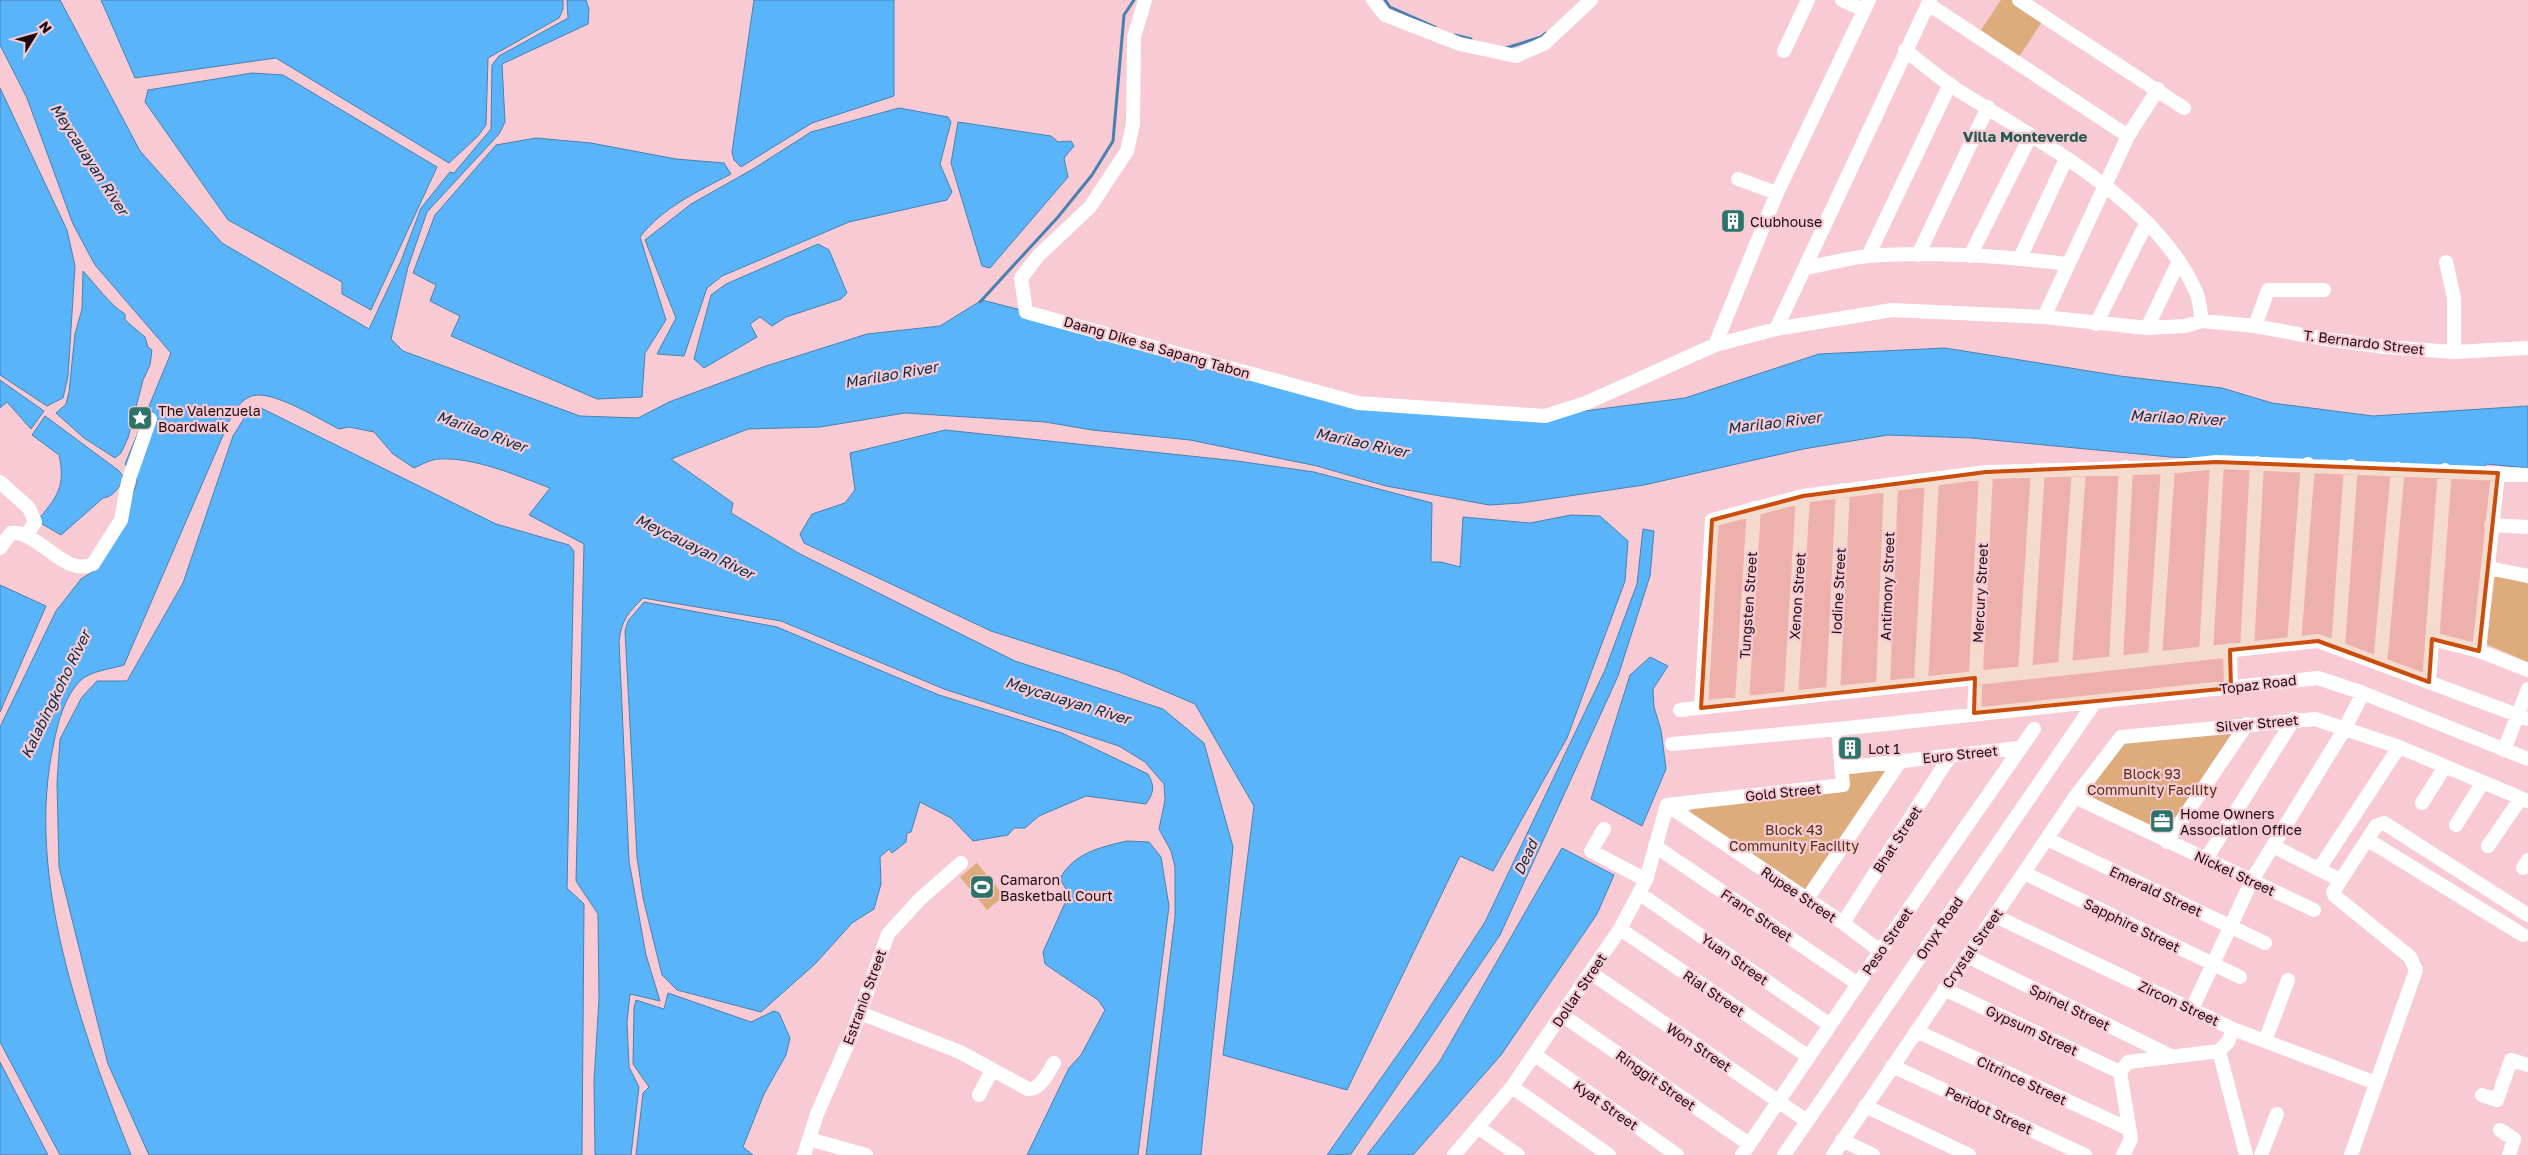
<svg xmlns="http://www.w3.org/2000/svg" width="2528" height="1155" font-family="'Golos Text',sans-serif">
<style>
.green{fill:#ddab7c}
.water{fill:#59b4f9;stroke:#4781b3}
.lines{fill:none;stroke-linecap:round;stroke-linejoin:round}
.stream{stroke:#4781b3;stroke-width:3}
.minor{stroke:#fff;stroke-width:14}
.marked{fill:#ca4d0c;fill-opacity:0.2;stroke:#ca4d0c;stroke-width:4;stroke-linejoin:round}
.labels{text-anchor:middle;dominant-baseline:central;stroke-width:4.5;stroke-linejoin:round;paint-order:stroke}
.poi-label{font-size:14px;fill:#1d0a0f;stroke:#f8cad4;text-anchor:start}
.street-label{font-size:14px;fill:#1d0a0f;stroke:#f8cad4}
.park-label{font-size:14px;fill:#4f300f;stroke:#f8cad4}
.neighbourhood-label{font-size:15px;font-weight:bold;fill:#215952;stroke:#f8cad4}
.water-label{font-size:15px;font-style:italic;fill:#042d47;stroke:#f8cad4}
</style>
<rect width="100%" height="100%" fill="#f8cad4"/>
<path class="green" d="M2001 0H2012L2043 20 2019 57 1981 30Z
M2495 575 2521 580 2528 584V662L2486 644Z
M2232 733 2165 834 2086 794 2119 746 2127 743Z
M1890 767 1805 892 1693 818 1690 810 1697 807 1848 791V772Z
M977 863 1004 896 987 910 960 877Z"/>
<path class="water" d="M0 0H60L140 151 222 243 369 329 401 261 421 208 450 172 454 173 491 129 492 65 499 56 568 18 567 0H586L589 9 588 24 502 64 505 122 499 134 427 212 408 267 391 339 403 351 580 416 638 418 669 402 766 366 867 334 940 326 982 300 1401 408 1545 416 1685 398 1819 354 1945 348 2120 376 2222 388 2272 403 2373 416 2528 406V468L2486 464 2484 469 2170 457 1971 438 1888 435 1803 449 1644 485 1521 503 1489 505 1386 486 1317 466 1190 440 1092 430 1045 422 905 413 820 427 748 429 671 459 733 503 731 513 800 554 1015 661 1163 709 1204 743 1233 847 1201 1155H1146L1175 917V867L1171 851 1159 829 1165 800 1164 784 1145 762 1119 746 944 689 781 621 643 598C628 613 622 619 619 641L629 861 646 955 660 1001 630 994 627 1022 629 1067 639 1087 631 1155H595L594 1081 599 999 598 914 576 881 584 544 529 515 550 488C518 476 474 457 440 459 431 459 421 465 414 468L393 454 374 432 349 427 339 429C319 419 279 394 257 395 244 396 237 407 231 417L124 665C111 669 91 671 81 680 65 695 58 722 54 742 24 876 82 1031 131 1155H60L0 1042V727L56 611 81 579 94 571 122 524 137 482 136 476 125 464 171 353 95 265 73 224 27 98 0 45Z
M101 0H563V9L559 18 488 58 486 125 478 136 449 163 276 58 135 78Z
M754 0H894V96L812 123 741 167 734 160 732 152Z
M252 73 283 75 437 167 371 310 342 294V282L228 220 145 102 148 90Z
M0 88 67 230 75 266 68 376 63 398 47 406 0 375Z
M899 108 948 117 951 122 940 164 952 192 947 200 849 222 722 276 707 288 684 356 657 354 676 318 645 240 691 204 753 169 811 132Z
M958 122 1051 136 1058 142 1071 141 1074 146 1064 158 1068 177 990 268 982 266 951 163Z
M536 138 591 143 676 159 724 163 731 174C699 191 663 207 640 237L666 320 645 353 642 397 597 399 451 336 460 316 430 301 436 285 413 273 435 215 496 145Z
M818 244 829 250 847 293 841 299 786 317 772 326 760 317 750 324 757 337 704 368 694 359 711 295 726 284Z
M83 271C95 284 111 306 125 314V320L145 337 148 347 152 350 150 365 143 380 128 438 121 453 115 458 84 438 56 413 66 404 69 392 75 334 82 309Z
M0 380 44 411 31 429 7 402 0 408Z
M257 406 496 524 569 545 574 551 567 888 584 904 582 1155H149L108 1064 59 867 57 783 60 739 82 697 97 681H127L183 583 233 436 250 409Z
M45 416 118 470 124 477C119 487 114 497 103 498L61 535 37 521C57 497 66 487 59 455L32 435Z
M945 430 1237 461 1314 472 1432 503 1431 562H1441L1460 567 1463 517 1530 523 1571 515 1600 516 1628 541 1625 581 1567 738 1493 871 1460 856 1347 1090 1223 1055 1254 806 1195 704 1120 672 991 631 804 543 800 534 812 514 845 503 855 490 850 453Z
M1643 529 1654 531 1650 576 1618 676 1500 935 1351 1154 1327 1155 1415 1030 1485 922 1605 670 1637 584Z
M0 585 46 606 0 712Z
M644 602 777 627 939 695 1062 733 1148 774C1155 787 1154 792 1146 804L1086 796 1039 816 1025 828H1014L1008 835 973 841 951 818 920 802 911 832 907 833 906 842 892 853 889 849 880 857 881 884 874 909 852 923 815 964 761 1012 677 990 662 975 643 898 637 857 625 631 628 621Z
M1650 657 1668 666 1653 689 1654 707 1661 730 1666 769 1642 826 1591 799 1630 675Z
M1127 841 1149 842 1161 857 1169 906 1138 1155H1027L1069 1068 1081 1055 1105 1010 1098 1000 1045 964 1043 952 1069 894 1060 879C1073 853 1101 847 1127 841Z
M1562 848 1614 875 1597 914 1501 1055 1413 1155H1367L1440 1061Z
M668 993 751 1022 774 1011 779 1013 790 1038 786 1055 764 1094 743 1147 753 1155H636L643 1093 649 1087 633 1064 634 1008 636 1000 664 1009Z
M0 1062 48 1155H0Z"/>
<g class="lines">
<path class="stream" d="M1385 0 1390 7 1435 27
M1455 35 1471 39
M1506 48 1541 37 1546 33
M980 302 1058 217 1092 175 1113 141 1124 15 1134 0"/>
<path class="minor" d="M1145 0 1134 37 1133 124 1127 151 1090 207 1039 255 1021 278 1026 312 1358 403 1545 416 1586 403 1715 345 1776 329 1892 310 2044 317 2147 328 2185 326 2202 321 2255 326 2325 339 2385 347 2454 352 2528 348
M1373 0 1385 15 1460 44 1516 56 1545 43 1591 0
M1842 0 1863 10
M2019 0 2184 108
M1928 4 2128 136
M1905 50C1920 62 1935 74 1950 85 2030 137 2157 200 2196 292 2200 300 2200 312 2202 321
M1784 51 1808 0
M1738 179 1777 193
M1918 255 1988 107
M1868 256 1950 84
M1970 256 2031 135
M2020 258 2066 159
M2446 262 2454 298V352
M1806 268C1826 264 1848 258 1869 256 1935 251 2002 256 2067 264
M2044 317 2128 136 2158 89
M2096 324 2147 222
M2255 326 2268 290H2324
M2147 328 2179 261
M1776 329 1930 0
M1715 345 1777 193 1869 0
M0 482 29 508 35 522 26 536
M2491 525 2528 527
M0 548 11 533C39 530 64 578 93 564L121 520 128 482 150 419
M2488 568 2528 576
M2432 639 2479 651 2528 670
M2294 644 2308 464
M2338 648 2351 466
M2247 649 2257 463
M2230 650 2231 688
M2479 651 2498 473
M2206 653 2217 462
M2155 657 2168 467
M2116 661 2126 467
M2380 664 2398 469
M2065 667 2079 469
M2025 672 2038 470
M2429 682 2445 470
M1921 683 1932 479
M1883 688 1891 484
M1833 693 1843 490
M1791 696 1803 496
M1742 702 1754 508
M1701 708 1712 520 1803 496 1986 472 2168 467 2217 462 2528 475
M1680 710 2318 641 2528 719
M1974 713 1986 472
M1672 744 1838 729 2318 678 2363 693 2528 759
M2504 750 2528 689
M1841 768 2019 748
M2075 797 2314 910
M2422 803 2445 767
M1667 805 1843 923 1880 951
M1667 805 1843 785 1838 729
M2456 825 2483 782
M1604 829 1591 851 1646 880
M2047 839 2265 943
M2368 840 2523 935
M2167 842 2247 724
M1655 846 1858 984
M2273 846 2334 877
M2488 846 2521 798
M2206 859 2294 719
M2523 868 2528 860
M2319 869 2399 747
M2024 873 2240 977
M1640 894 1830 1025
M1807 899 1901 760
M1995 916 2233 1029 2368 1080
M1843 923 1950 756
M1620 929 1809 1057
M1967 956 2173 1057
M1591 973 1807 1121
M1944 989 2120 1072
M2192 1009 2252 880 2344 730 2363 693
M860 1013 960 1052 1028 1089C1041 1090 1048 1072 1054 1063
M1562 1015 1749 1144
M1916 1031 2129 1129
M2265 1041 2288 980
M2219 1051 2246 1155
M1535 1055 1677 1155
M1892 1066 2085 1155
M1512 1087 1609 1155
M979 1095 992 1070
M2482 1095 2497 1100 2511 1060 2528 1065
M1865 1106 1969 1155
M1478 1127 1518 1155
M2500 1130 2514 1139 2509 1155
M809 1139 866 1155
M1842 1140 1873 1155
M804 1155 817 1114 853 1032 888 934 920 899 961 863
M1454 1155 1512 1087 1620 929 1646 880 1667 805
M1742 1155 1915 900 2034 729
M1784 1155 2095 702
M1833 1155 2075 797 2121 737 2315 719 2399 747 2528 801
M2123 1155 2131 1139 2120 1072 2128 1062 2219 1051 2228 1042 2233 1029
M2261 1155 2277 1114
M2351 1155 2416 970 2410 957 2335 896 2333 892 2376 826 2384 823 2528 915"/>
</g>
<path class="marked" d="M2217 462 2498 473 2479 651 2432 639 2429 682 2318 641 2230 650 2231 688 1974 713 1975 678 1701 708 1712 520 1803 496 1986 472Z"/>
<defs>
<symbol id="building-square" viewBox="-11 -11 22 22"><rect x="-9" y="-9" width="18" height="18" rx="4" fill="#2c7369" stroke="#f8cad4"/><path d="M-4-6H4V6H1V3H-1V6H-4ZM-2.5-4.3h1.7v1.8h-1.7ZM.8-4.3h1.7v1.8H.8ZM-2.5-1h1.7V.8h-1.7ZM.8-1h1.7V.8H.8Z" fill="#fff"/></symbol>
<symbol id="sight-square" viewBox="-11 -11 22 22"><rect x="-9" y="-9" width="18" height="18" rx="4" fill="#2c7369" stroke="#f8cad4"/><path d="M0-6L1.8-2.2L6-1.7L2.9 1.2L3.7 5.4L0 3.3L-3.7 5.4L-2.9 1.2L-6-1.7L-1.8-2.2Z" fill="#fff"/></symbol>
<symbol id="office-square" viewBox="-11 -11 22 22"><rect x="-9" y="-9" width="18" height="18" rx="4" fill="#2c7369" stroke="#f8cad4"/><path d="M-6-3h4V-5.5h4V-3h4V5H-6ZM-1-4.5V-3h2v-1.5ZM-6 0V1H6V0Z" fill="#fff"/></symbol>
<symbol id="stadium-square" viewBox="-11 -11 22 22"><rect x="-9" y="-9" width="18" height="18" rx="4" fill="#2c7369" stroke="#f8cad4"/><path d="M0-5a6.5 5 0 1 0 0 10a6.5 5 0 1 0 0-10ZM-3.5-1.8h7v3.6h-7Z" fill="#fff"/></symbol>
</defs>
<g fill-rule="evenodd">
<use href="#building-square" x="1719" y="207" width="28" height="28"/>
<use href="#sight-square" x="126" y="404" width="28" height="28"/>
<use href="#building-square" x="1836" y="734" width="28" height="28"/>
<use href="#office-square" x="2148" y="807" width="28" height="28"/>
<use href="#stadium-square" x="968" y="873" width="28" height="28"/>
</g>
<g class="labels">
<g class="poi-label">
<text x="1750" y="221">Clubhouse</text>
<text x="158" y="410">The Valenzuela<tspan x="158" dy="16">Boardwalk</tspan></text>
<text x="1868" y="748">Lot 1</text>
<text x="2180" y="813">Home Owners<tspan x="2180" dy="16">Association Office</tspan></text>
<text x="1000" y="879">Camaron<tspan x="1000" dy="16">Basketball Court</tspan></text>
</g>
<g class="street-label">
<text transform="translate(2364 342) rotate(7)">T. Bernardo Street</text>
<text transform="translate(1157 347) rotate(16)">Daang Dike sa Sapang Tabon</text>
<text transform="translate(1887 586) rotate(-88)">Antimony Street</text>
<text transform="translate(1838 591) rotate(-87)">Iodine Street</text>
<text transform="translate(1980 593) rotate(-87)">Mercury Street</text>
<text transform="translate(1797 596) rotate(-86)">Xenon Street</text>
<text transform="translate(1748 605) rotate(-86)">Tungsten Street</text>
<text transform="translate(2258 684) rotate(-7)">Topaz Road</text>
<text transform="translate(2257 723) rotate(-5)">Silver Street</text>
<text transform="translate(1960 754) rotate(-6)">Euro Street</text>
<text transform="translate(1783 792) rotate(-6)">Gold Street</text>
<text transform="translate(1897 839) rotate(-57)">Bhat Street</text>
<text transform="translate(2235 873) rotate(25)">Nickel Street</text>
<text transform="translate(2156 891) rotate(25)">Emerald Street</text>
<text transform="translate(1799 894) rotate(34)">Rupee Street</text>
<text transform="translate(1757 915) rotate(34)">Franc Street</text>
<text transform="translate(2132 925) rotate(26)">Sapphire Street</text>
<text transform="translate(1939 928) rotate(-56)">Onyx Road</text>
<text transform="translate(1887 941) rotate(-56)">Peso Street</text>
<text transform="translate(1972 948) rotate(-55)">Crystal Street</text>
<text transform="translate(1735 959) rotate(35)">Yuan Street</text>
<text transform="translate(1579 990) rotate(-56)">Dollar Street</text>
<text transform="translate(1714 993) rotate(34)">Rial Street</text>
<text transform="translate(864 997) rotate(-70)">Estranio Street</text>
<text transform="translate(2179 1003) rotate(25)">Zircon Street</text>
<text transform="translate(2070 1007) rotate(26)">Spinel Street</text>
<text transform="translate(2032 1030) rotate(25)">Gypsum Street</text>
<text transform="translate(1699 1047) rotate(34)">Won Street</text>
<text transform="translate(1656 1080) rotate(35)">Ringgit Street</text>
<text transform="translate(2022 1080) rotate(25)">Citrince Street</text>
<text transform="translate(1606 1105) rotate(35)">Kyat Street</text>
<text transform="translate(1989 1110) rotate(25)">Peridot Street</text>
</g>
<g class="park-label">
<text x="2152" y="773">Block 93<tspan x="2152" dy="16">Community Facility</tspan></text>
<text x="1794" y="829">Block 43<tspan x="1794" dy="16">Community Facility</tspan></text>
</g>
<g class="neighbourhood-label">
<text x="2025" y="136">Villa Monteverde</text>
</g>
<g class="water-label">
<text transform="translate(90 159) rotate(57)">Meycauayan River</text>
<text transform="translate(891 374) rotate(-10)">Marilao River</text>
<text transform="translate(2177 417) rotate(3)">Marilao River</text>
<text transform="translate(1774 422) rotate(-7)">Marilao River</text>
<text transform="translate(482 431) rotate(20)">Marilao River</text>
<text transform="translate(1362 442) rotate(12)">Marilao River</text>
<text transform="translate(695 546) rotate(26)">Meycauayan River</text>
<text transform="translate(55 694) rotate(-64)">Kalabingkoho River</text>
<text transform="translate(1068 700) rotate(17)">Meycauayan River</text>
<text transform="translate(1525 857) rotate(-65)">Dead</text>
</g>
</g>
<g transform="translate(35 35) rotate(53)" stroke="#f8cad4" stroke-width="4" paint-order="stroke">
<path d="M0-4L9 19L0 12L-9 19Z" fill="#1d0a0f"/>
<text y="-8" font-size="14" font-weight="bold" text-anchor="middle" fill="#1d0a0f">N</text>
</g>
</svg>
